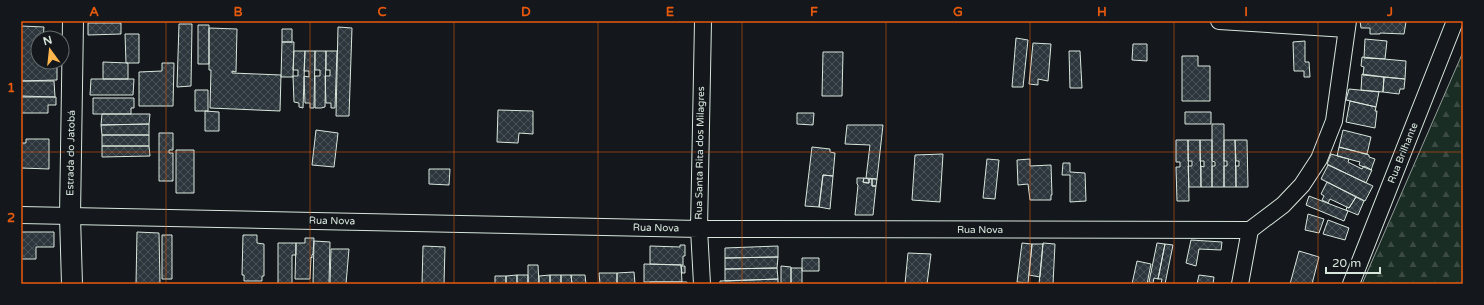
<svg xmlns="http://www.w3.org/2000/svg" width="1484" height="305" font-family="'Varela Round',sans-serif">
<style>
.forest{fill:url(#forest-firs);stroke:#939e99}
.building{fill:url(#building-cross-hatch);stroke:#d8e6dc}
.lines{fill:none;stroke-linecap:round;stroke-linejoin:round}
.minor-casing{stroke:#d8e6dc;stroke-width:18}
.tertiary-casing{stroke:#d8e6dc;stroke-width:22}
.minor{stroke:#14181c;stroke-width:16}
.tertiary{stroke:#14181c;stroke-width:20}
.grid{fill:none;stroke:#e8590c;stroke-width:1;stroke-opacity:0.55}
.labels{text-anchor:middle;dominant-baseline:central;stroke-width:3;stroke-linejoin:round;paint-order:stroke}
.street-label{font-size:10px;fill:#d8e6dc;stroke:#14181c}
.neatline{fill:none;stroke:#e8590c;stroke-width:1.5}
.grid-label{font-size:13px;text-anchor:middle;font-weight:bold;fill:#e8590c}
</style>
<defs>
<pattern id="forest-firs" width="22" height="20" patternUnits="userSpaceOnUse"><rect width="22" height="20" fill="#1a2d24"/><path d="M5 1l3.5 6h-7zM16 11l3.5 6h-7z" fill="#3b4b43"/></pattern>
<pattern id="building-cross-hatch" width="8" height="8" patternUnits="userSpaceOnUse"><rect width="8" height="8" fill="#2c363c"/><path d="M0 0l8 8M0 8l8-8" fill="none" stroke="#4a5358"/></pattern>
</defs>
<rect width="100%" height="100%" fill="#14181c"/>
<path class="forest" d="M1463 52V284H1362Z"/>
<path class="building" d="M1360 21 1406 22 1404 34 1380 33V34H1370V28H1361Z
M88 23H121V34L88 35Z
M179 24H192L191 86 177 87Z
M198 25H209V64H198Z
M21 26 44 27 43 38H38V62H55V64H57V80L21 81Z
M338 27 352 28 349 116H336Z
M209 28 237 29 236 72 232 71V73L281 75 280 111 210 108 211 70H209Z
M282 29H292V42H282Z
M125 34H139V63H126Z
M1016 38 1028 40 1023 87H1012Z
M1365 39 1387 41 1385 59 1364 58Z
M1305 41V62H1309L1310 77H1304V71H1294L1293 42Z
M282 42H294L293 77H281Z
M1033 43 1051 44 1048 81 1038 79V85L1029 84Z
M1133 44H1147V61L1132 60Z
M294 51H305L303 108 299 107V103L294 102 293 76H298V70H293Z
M305 51H315L314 108H310V103H305L304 76 309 77V71H304Z
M315 51H326L325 107 321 108H315V76H320V70H315Z
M326 51H337L335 108H331V103H326L325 76H330V70H326Z
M1069 51H1080L1082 88H1070Z
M823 52H843L842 96H822Z
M1182 56H1198V66H1210V101H1182Z
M1362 57 1406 61 1405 79 1363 75 1364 67 1361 66Z
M103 62 128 63V79H103Z
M162 63H174L173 106H139V72L162 71Z
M1362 74 1384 77 1383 92 1361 90Z
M1384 77 1405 79 1404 89H1400L1399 94 1383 92Z
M91 79H134L133 95H90Z
M21 81H54L55 97 21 96Z
M1349 89 1379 92 1376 107 1346 100Z
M195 90H208V111H195Z
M21 97H56V105H48V113H21Z
M93 98H134V108H131V114H93Z
M1350 101 1376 107 1375 111H1377L1375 128 1346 122Z
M498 110 533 111V134L519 133 518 143 497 142Z
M205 111 219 112V131H205Z
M1185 112H1211V124H1185Z
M797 113H814L813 125 797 124Z
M102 114H150L149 124 101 125Z
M149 124V135H102L101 125Z
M1212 124H1224V187H1212V166H1215V162L1212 161Z
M847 125H883L877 179 866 178 870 145 845 144Z
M316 130 338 133 334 167 312 165Z
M1343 130 1371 137 1367 154 1339 147Z
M159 133H173V150H169V153H173V181H159Z
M102 135H149V146H102Z
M26 139H49V169L21 168V143H26Z
M1176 140H1188L1189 201H1177L1176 167H1180V162H1176Z
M1188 140H1200L1201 187H1189L1188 166H1192V161H1188Z
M1200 140H1212V187H1201V166L1204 167V161H1200Z
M1224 140H1235L1236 187H1224V166H1227V161H1224Z
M1235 140H1247L1248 187H1236V166H1239V161H1236Z
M102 146H149L150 156 102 157Z
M812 147 830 149V152L835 153 833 176 823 175 819 207 805 206Z
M1339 147 1369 155V157L1375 159 1371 170 1359 165 1360 162 1337 156Z
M176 150H194V193H176Z
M943 154 940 202 912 200 915 155Z
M1331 154 1349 159 1348 162 1362 169 1364 166 1372 170 1366 183 1327 164Z
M987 159 999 160 995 199 983 198Z
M1030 159V166L1051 165 1052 195H1051V200H1030L1028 184 1018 185 1017 160Z
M1063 163H1070V172L1085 173 1086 201 1070 202V175H1062Z
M1328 165 1373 186 1365 201 1321 179Z
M429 169H450L449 185 429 184Z
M823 175 833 176 830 209 819 207Z
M857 178H864L863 182 866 183H869V179H872V186H876L873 215H855L858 185 857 184Z
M864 178 869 179V183L863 182Z
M872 179H877L876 186H872Z
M1327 182 1356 197 1349 208 1330 199 1328 203 1322 200 1324 196 1321 194Z
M1309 196 1348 211 1344 221 1306 205Z
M1356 197 1364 201 1358 215 1346 210 1347 207 1349 208Z
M1308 214 1324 219 1319 233 1305 230Z
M1328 220 1349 228 1345 240 1323 234Z
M21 232H54V247H36V259H21Z
M137 232 159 233 160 284H136Z
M162 235H172V279H162Z
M243 235H257V243L264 244V276H262V281H244V275H242Z
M305 238H314L313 254 312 255V258L311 257 310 279H295L296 243H305Z
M1191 240 1222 242 1221 250 1199 249 1196 266 1186 263Z
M314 241 330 242 329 284H313Z
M278 243H296V255H292V284H278Z
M1022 243 1032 244 1028 283 1017 282Z
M1043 243 1055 244 1053 284H1039Z
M1157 243 1165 244 1158 279 1154 278 1153 283 1149 282Z
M1032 244H1043L1040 277 1029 275Z
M1165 244 1173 245 1165 284H1161L1162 279H1158Z
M680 245H685V256H683V265L650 264V246L680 247Z
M423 246 445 247 444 284H422Z
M778 246V257L725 258V248Z
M331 249H349L346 284H330Z
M1299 251 1319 257 1312 284H1290Z
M908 253 931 254 927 284H905Z
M778 257 777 268 725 269V258Z
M802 258H819V271H802Z
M1137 261 1151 264 1147 284H1132Z
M644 264 681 265 682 282H644Z
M528 265H538L539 284H528Z
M681 266H685V273H682Z
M781 266 791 267V284H781Z
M777 268 778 279 725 281V269Z
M791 268H802V284H791Z
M634 272 635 284H617V273Z
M599 273H617V284H600Z
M517 275H528V284H517Z
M517 275V284H506V276Z
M550 275H561V284H550Z
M550 275V284H539V276Z
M561 275H571L572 284H561Z
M571 275H585L586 284H572Z
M1199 275 1214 277 1213 284H1197Z
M495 276H506V284H495Z
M778 279V284H720V281Z
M650 282H687V284H650Z"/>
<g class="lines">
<defs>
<path id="minor" d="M1219 21 1347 29
M21 215 699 229 1250 230 1283 205 1302 185 1319 159 1334 121 1348 21
M702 284 699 229 703 21
M1240 284 1250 230
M1351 284 1455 21"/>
<path id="tertiary" d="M72 284 70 216 73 21"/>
</defs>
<use href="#minor" class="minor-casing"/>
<use href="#tertiary" class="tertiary-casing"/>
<use href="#minor" class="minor"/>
<use href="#tertiary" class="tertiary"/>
</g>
<path class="grid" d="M166 21V284M310 21V284M454 21V284M598 21V284M742 21V284M886 21V284M1030 21V284M1174 21V284M1318 21V284M21 152H1463"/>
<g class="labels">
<g class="street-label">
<text transform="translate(71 153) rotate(-89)">Estrada do Jatobá</text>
<text transform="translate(700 153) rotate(-89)">Rua Santa Rita dos Milagres</text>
<text transform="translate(1403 153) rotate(-68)">Rua Brilhante</text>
<text transform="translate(332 221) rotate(1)">Rua Nova</text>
<text transform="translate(656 228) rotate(1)">Rua Nova</text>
<text x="980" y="230">Rua Nova</text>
</g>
</g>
<rect width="1484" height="305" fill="none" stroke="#14181c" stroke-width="44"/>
<g transform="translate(50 50) rotate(345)"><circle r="19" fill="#14181c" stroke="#626a69"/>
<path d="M0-3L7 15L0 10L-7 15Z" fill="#ffb74d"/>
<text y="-6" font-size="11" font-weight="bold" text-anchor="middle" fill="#d8e6dc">N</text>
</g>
<path d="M1326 267v6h54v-6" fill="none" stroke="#d8e6dc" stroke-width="2"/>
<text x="1332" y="267" font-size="12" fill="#d8e6dc" stroke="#14181c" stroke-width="3" paint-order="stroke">20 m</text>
<rect x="22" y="22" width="1440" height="261" class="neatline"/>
<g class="grid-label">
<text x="94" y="16">A</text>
<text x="238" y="16">B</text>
<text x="382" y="16">C</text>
<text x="526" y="16">D</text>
<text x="670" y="16">E</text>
<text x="814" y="16">F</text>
<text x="958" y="16">G</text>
<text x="1102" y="16">H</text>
<text x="1246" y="16">I</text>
<text x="1390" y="16">J</text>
<text x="11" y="92">1</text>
<text x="11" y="222">2</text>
</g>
</svg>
